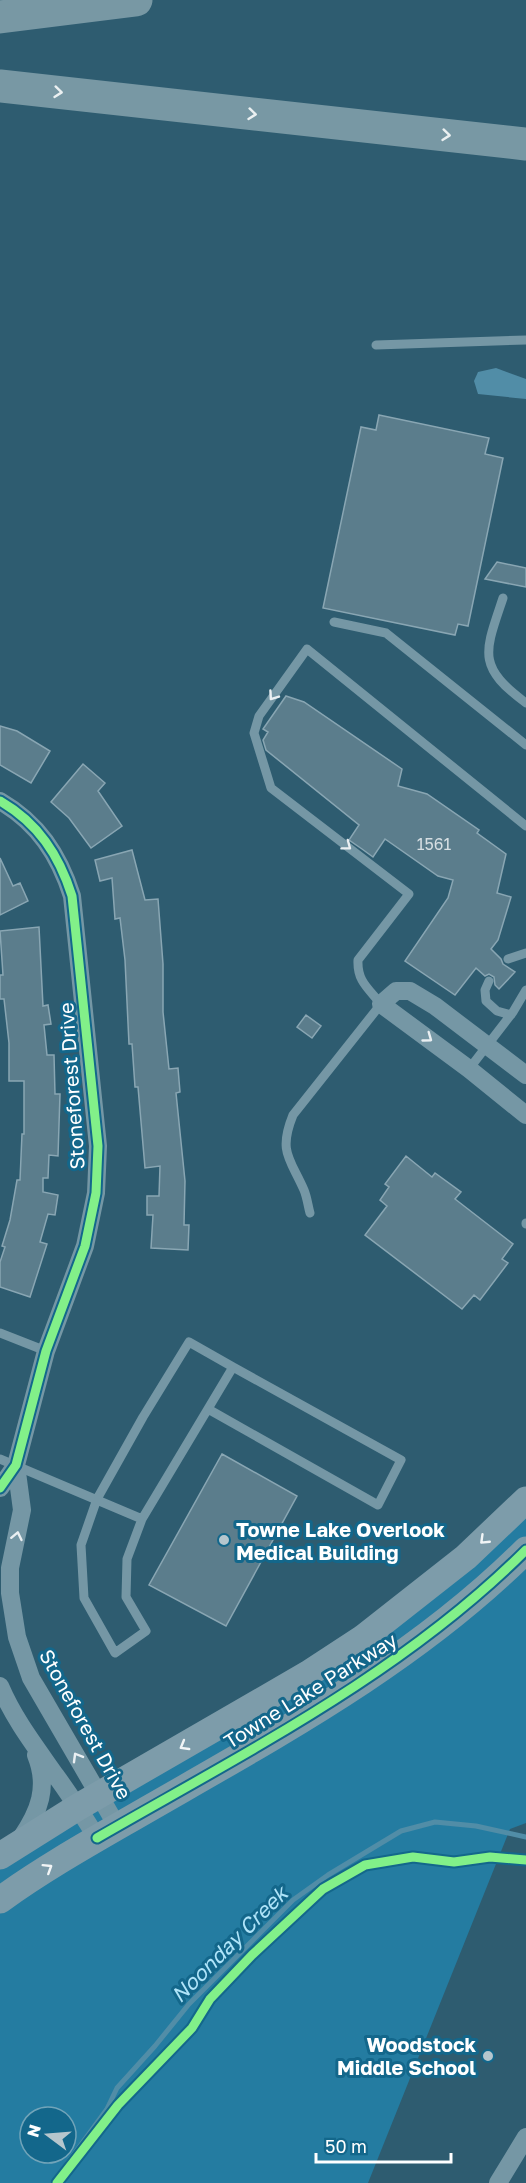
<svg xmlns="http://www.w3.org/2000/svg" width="526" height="2183" font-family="'Golos Text',sans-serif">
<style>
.green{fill:#247ca1;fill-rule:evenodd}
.water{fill:#518da7}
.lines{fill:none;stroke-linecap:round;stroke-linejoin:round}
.stream{stroke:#518da7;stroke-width:5}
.building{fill:#5b7d8c;stroke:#89a6b3;stroke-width:1.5}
.lane{stroke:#7597a5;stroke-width:9}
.street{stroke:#7597a5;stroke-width:18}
.secondary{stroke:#7d9caa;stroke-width:27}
.highway{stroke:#7898a4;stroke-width:33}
.cycleway-casing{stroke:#13678b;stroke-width:13}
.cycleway{stroke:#82f089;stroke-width:9}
.oneway{stroke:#ebf0f1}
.oneway2{stroke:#eaeff2}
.oneway3{stroke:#f2f5f6}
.poi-dot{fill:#b6c6cd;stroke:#13678b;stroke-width:2}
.labels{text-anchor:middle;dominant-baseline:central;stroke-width:6;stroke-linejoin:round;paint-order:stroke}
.number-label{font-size:16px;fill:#d6dee2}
.street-label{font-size:20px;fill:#fff;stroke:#13678b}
.poi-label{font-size:20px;font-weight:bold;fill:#fff;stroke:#13678b;text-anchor:start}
.water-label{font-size:21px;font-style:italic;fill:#afe4f9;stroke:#13678b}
</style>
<rect width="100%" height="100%" fill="#2e5c70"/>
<path class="green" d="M526 1499V1823L510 1829 368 2183H0V1863L327 1649ZM30 2117H66V2153H30Z"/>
<path class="water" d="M496 368 526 379V399L478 394 474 381 478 372Z"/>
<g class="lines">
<path class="stream" d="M53 2183 107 2109 117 2088 155 2046 189 2004 293 1900 328 1875 401 1831 435 1822 476 1826 526 1837"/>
</g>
<path class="building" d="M379 415 489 438 485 454 503 458 468 626 458 624 455 635 323 608 361 427 376 430Z
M497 562 526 568V587L485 579Z
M286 696 304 702 402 769 398 786 427 794 479 830 477 833 506 854 497 893 511 897 498 940 491 949 501 959 503 964 515 972 499 989 495 985 494 977 489 974 485 976 476 968 455 995 405 961 448 898 453 880 438 876 385 839 373 857 362 849 349 840 359 825 266 750 263 740 268 732 263 729Z
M0 726 17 731 50 751 31 783 0 765Z
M83 764 105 783 98 791 122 826 91 848 69 818 51 802Z
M132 850 145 900 158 899 163 964V1012L169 1069 178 1068 180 1092 176 1093 185 1181 184 1225H189L188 1250 151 1248 153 1215H147V1196H159L160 1166 145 1168 138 1087H135L132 1044H129L125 960 120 918 115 919 112 878 100 881 95 860Z
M0 858 13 886 20 883 28 901 0 915Z
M39 927 43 1006 48 1005 51 1024 44 1025 47 1055H54L55 1094H60L58 1156 49 1155 48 1178H43V1192L58 1195 55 1215 48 1214 40 1242 47 1244 30 1297 0 1287V1262L5 1247 2 1246 10 1220 17 1180H20L22 1134H24V1081H9V1043L4 999H0V975H3L0 931Z
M306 1015 321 1026 312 1038 297 1027Z
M406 1156 432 1177 435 1173 461 1192 455 1199 513 1244 502 1259 508 1263 480 1300 474 1295 462 1309 365 1235 387 1206 380 1200 389 1187 385 1184Z
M222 1454 297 1496 226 1626 149 1585Z"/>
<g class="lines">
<path class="lane" d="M376 345 526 340
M503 598C485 652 476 666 526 703
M334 622 386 633 526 745
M508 959 526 953
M489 981 485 990 486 1001 497 1011 511 1015
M469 1069 513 1012 526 990
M310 1213C308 1206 307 1197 304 1190 290 1158 278 1152 293 1115L381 1004C368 988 357 981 358 960L409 894 271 788 254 733 259 716 307 649 526 826
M526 1223V1224
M0 1333 46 1351
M208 1409 378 1505 401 1460 233 1367 142 1519 127 1559 126 1597 146 1631 115 1653 84 1598 81 1545 97 1499 143 1417 189 1342 233 1367
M0 1459 142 1519"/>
<path class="street" d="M0 801C38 823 59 855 72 896L98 1146 96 1193 85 1246 46 1351 16 1465 0 1488
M526 1075 435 1006 410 991H396L381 1004 469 1069 526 1115
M16 1465 22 1510 10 1568V1593L17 1637 31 1678 117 1826
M0 1686C14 1719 35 1746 56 1776 71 1796 84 1817 97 1838
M21 1838C39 1812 49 1787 36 1755
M498 2183 526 2137"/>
<path class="secondary" d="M0 1856 78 1807 308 1674 363 1638 466 1557 526 1500
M0 1900C47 1866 98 1838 148 1809 280 1733 417 1659 526 1550"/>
<path class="highway" d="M0 17 136 0
M0 86 526 144"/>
<defs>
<path id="cycleway" d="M0 801C38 823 59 855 72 896L98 1146 96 1193 85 1246 46 1351 16 1465 0 1488
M97 1838C246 1752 403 1673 526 1550
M57 2183 118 2105 192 2028 210 1999 252 1955 323 1889 365 1865 413 1857 454 1862 490 1857 526 1860"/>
</defs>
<use href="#cycleway" class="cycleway-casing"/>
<use href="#cycleway" class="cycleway"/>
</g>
<defs><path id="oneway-chevron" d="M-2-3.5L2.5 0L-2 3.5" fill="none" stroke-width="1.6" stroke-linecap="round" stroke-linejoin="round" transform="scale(1.5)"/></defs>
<g class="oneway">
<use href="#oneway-chevron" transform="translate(58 92) rotate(6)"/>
<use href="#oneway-chevron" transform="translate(252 114) rotate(6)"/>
<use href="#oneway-chevron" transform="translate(446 135) rotate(6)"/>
</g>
<g class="oneway2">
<use href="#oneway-chevron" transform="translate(273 696) rotate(125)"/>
<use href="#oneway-chevron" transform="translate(347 846) rotate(37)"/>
<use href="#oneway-chevron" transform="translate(428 1038) rotate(36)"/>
<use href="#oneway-chevron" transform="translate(17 1536) rotate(-78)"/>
<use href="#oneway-chevron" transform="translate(77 1757) rotate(-120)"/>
</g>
<g class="oneway3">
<use href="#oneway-chevron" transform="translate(484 1540) rotate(136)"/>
<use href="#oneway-chevron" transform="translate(184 1746) rotate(150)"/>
<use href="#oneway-chevron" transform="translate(48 1868) rotate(-32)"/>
</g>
<g class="poi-dot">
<circle cx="224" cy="1540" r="6"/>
<circle cx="488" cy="2056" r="6"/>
</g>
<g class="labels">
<g class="number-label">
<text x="434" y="844">1561</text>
</g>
<g class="street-label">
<text transform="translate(71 1086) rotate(-94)">Stoneforest Drive</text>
<text transform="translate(310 1690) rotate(-32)">Towne Lake Parkway</text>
<text transform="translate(86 1724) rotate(61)">Stoneforest Drive</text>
</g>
<g class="poi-label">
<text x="236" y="1529">Towne Lake Overlook<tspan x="236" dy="23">Medical Building</tspan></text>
<text x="476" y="2044" text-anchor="end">Woodstock<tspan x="476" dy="23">Middle School</tspan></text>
</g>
<g class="water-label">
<text transform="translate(229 1944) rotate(-45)">Noonday Creek</text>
</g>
</g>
<g transform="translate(48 2135) rotate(286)"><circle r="28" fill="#13678b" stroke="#71a4b9" stroke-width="1.5"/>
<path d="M0-4.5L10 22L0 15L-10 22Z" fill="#b6c6cd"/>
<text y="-9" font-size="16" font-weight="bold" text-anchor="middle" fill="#ffffff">N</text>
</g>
<path d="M316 2153v9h135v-9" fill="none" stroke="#ffffff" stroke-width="3"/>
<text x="325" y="2153" font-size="18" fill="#ffffff" stroke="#13678b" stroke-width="4.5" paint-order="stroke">50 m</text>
</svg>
